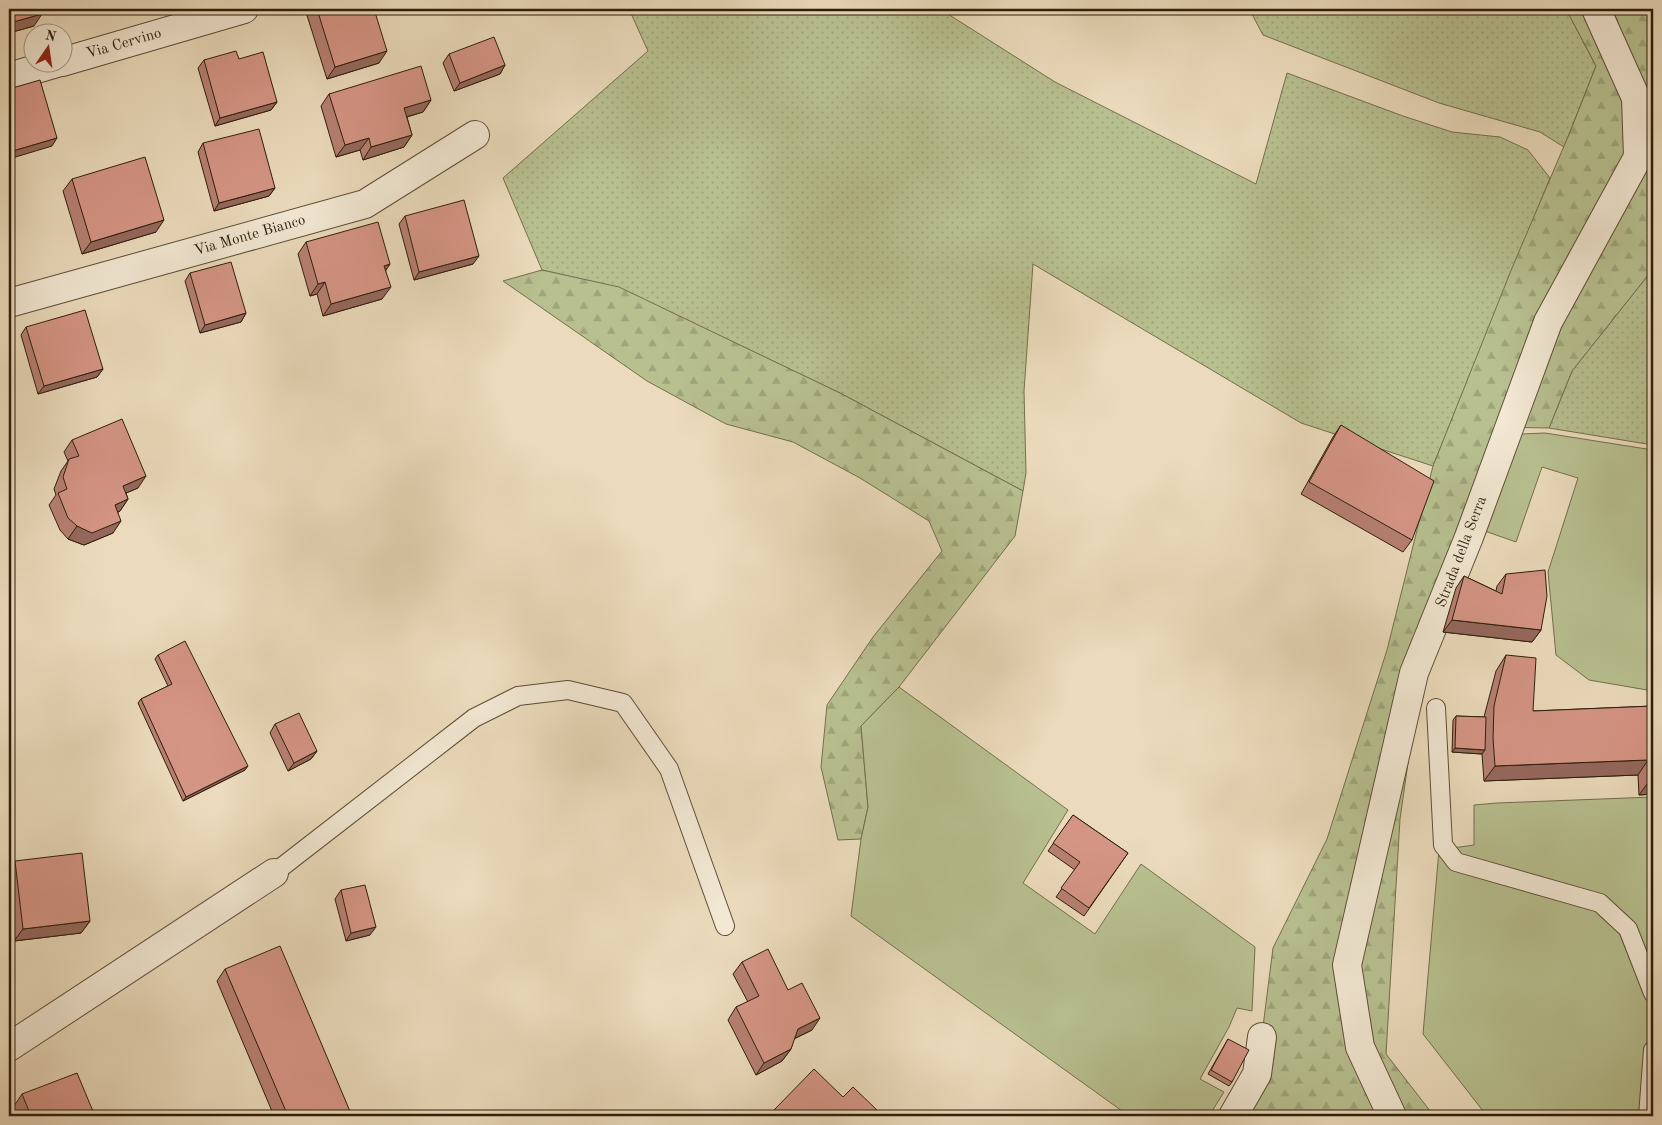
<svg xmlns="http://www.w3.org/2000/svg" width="1662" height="1125" font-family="'Old Standard TT',serif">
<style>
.grass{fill:url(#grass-dots);stroke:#736f4d}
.forest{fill:url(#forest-firs);stroke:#736f4d}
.green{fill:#b8c090;stroke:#736f4d}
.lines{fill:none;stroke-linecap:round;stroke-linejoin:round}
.service-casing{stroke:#5d4d36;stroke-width:20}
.minor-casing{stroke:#5d4d36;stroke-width:30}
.service{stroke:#f2e8d3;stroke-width:18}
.minor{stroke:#f2e8d3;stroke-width:28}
.wall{fill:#b78072;stroke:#2e1e0a}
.shaded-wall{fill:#95685d;stroke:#2e1e0a}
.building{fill:#d59585;stroke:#2e1e0a}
.labels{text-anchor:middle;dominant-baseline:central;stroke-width:4;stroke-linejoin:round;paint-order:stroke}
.street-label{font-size:15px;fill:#2e1e0a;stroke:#f2e8d3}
</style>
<defs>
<pattern id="grass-dots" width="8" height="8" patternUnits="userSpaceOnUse" patternTransform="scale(1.25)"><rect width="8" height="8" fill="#b8c090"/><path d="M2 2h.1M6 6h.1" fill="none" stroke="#9ea57b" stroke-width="1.8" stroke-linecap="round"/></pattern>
<pattern id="forest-firs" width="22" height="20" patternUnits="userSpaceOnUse" patternTransform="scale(1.25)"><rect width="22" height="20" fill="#b8c090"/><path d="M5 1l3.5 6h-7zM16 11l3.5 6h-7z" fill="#9ea57b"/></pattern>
</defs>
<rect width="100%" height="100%" fill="#ebdbbc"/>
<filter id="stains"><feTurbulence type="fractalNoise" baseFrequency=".004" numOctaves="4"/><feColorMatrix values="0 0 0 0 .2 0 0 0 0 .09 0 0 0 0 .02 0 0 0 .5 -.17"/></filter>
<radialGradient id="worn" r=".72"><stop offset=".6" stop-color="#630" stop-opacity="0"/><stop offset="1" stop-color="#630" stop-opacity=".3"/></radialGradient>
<path class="grass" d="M629 9H940L1055 82 1256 184 1287 73 1403 116 1452 132 1500 137 1528 150 1550 178 1433 466 1301 423 1033 264 1024 391 1026 473 1023 491 840 393 619 288 542 270 503 178 648 51Z
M1252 9H1566L1596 66 1564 147 1540 132 1439 103 1263 35 1253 16Z
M1653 269V445L1549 428 1572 371Z"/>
<path class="forest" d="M1566 9H1653V269L1572 371 1549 428 1497 427 1463 519 1410 749 1400 819 1386 1054 1434 1116H1236L1257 1074 1273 948 1327 839 1387 650 1433 466 1512 268 1570 132 1596 66Z
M542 270 619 287 840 393 1023 491 1015 536 899 687 861 726 868 807 861 839 838 840 821 767 827 705 873 637 942 551 929 521 860 478 793 442 726 424 647 381 503 281Z"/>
<path class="green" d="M1545 433 1653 450V691L1589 680 1556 655 1548 572 1578 478 1542 467 1516 542 1482 530 1521 434Z
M899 687 1068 810 1023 883 1095 934 1141 864 1255 947 1252 1011 1237 1008 1229 1027 1200 1079 1224 1092 1209 1116H1129L851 916 861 839 868 807 861 726Z
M1653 797V1116H1487L1423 1034 1439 850 1474 845V805L1497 803Z"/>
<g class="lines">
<defs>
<path id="service" d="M1436 708 1443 845 1456 862 1600 903 1628 929 1653 993
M274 873 474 718 518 696 568 690 623 703 669 769 725 926
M1648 1116 1653 1050"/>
<path id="minor" d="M62 62 244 9
M9 77 60 62
M9 303 365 204 475 135
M9 1047 274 873
M1233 1116 1257 1074 1262 1037
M1392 1116 1360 1047 1347 965 1414 673 1469 537 1548 322 1638 157 1636 98 1596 9"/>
</defs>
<use href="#service" class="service-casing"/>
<use href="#minor" class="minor-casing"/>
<use href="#service" class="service"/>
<use href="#minor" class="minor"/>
</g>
<path class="wall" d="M9 9 34 26 9 33Z
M305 9H374L379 63 327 79Z
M449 54 505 65 500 74 454 91 443 63Z
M239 59 277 102 271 110 215 126 198 68 204 60Z
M329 94 431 100 423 112 407 117 412 135 404 147 363 160 360 150 336 157 321 106Z
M203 143 275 188 269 196 214 211 198 152Z
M72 179 156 232 82 254 63 191Z
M405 216 473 264 414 280 399 224Z
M306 242 390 264 386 270 382 299 323 316 317 294 310 296 298 254Z
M190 273 246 313 241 322 200 333 185 281Z
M26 327 103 369 97 377 38 394 21 335Z
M1341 425 1412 540 1403 552 1301 494 1333 437Z
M72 440 138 488 126 493 128 499 120 511 118 512 113 533 84 545 68 539 60 530 49 505 56 495 54 489 61 471 68 461 64 452Z
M1506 574 1541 630 1532 642 1443 632 1456 588 1464 576 1496 591 1497 586Z
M158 655 245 770 183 801 138 703 141 699 168 686 155 659Z
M1506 655 1533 711 1653 706V794L1639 795 1638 775 1484 781 1482 754 1452 752 1453 720 1456 716 1484 717 1496 671Z
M275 724 317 751 311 759 288 771 270 733Z
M1073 815 1128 853 1084 916 1056 897 1075 870 1048 851Z
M15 861 90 921 81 933 14 941 9 894V870Z
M341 890 370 935 346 941 335 899Z
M742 962 788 990 812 1030 794 1039 791 1049 782 1061 756 1075 728 1020 736 1007 748 1002 733 974Z
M225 969 352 1116H274L217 981Z
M1228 1039 1232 1082 1229 1086 1208 1074Z
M22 1094 95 1116H14L12 1109Z
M843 1097 878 1111 875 1116H770L774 1110Z"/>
<path class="shaded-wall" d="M42 14 34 26 9 33V28L13 22Z
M387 51 379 63 327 79 335 67Z
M505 65 500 74 454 91 460 83Z
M431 100 423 112 395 120 404 108Z
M277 102 271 110 215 126 220 118Z
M412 135 404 147 363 160 371 147Z
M57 138 52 146 9 159V152Z
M369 138 360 150 336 157 345 145Z
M275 188 269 196 214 211 219 203Z
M164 220 156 232 82 254 91 242Z
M479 256 473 264 414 280 419 272Z
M390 264 381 276 384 266Z
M325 282 317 294 310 296 318 284Z
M391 287 382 299 323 316 331 304Z
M246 313 241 322 200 333 205 325Z
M103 369 97 377 38 394 44 386Z
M146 476 138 488 114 498 123 486Z
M128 499 120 511 106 517 115 505Z
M121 521 113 533 84 545 68 539 77 526Z
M1452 620 1541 630 1532 642 1443 632Z
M1455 748 1485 750 1482 754 1452 752Z
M317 751 311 759 288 771 294 763Z
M1648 760 1638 775 1484 781 1495 766Z
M248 766 245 770 183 801 186 797Z
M1650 780H1653V794L1639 795Z
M90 921 81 933 14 941 23 929Z
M376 927 370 935 346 941 351 933Z
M820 1018 812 1030 789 1041 798 1029Z
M791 1049 782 1061 756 1075 764 1063Z"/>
<path class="building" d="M9 9H41L42 14 13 22 12 18H9Z
M317 9H374L387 51 335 67Z
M494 37 505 65 460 83 449 54Z
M236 51 239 59 263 52 277 102 220 118 204 60Z
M421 66 431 100 404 108 412 135 371 147 369 138 345 145 329 94Z
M40 80 57 138 9 152V89Z
M259 129 275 188 219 203 203 143Z
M145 157 164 220 91 242 72 179Z
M464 200 479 256 419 272 405 216Z
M378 222 390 264 384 266 391 287 331 304 325 282 318 284 306 242Z
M231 262 246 313 205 325 190 273Z
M85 310 103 369 44 386 26 327Z
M122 419 146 476 123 486 128 499 115 505 121 521 92 533 77 526 68 518 58 493 67 489 63 477 69 459 79 456 72 440Z
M1341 425 1434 481 1412 540 1309 482Z
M1545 570 1547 596 1541 630 1452 620 1464 576 1502 594 1506 574Z
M185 641 248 766 186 797 141 699 172 684 158 655Z
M1506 655 1536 658 1533 711 1653 706V780H1650L1648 760 1495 766 1493 738 1494 706Z
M299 713 317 751 294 763 275 724Z
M1456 716 1486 717 1485 750 1455 748Z
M1073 815 1128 853 1089 908 1061 888 1080 862 1053 843Z
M82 853 90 921 23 929 15 861Z
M365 885 376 927 351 933 341 890Z
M280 946 352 1116H288L225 969Z
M768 949 788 990 802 983 820 1018 798 1029 791 1049 764 1063 736 1007 759 996 742 962Z
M1228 1039 1249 1050 1232 1082 1211 1070Z
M814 1069 843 1097 853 1087 878 1111 873 1116H780L774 1110Z
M77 1073 95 1116H31L22 1094Z"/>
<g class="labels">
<g class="street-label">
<text transform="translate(124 44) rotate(-16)">Via Cervino</text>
<text transform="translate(250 236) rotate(-16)">Via Monte Bianco</text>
<text transform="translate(1462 552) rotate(-69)">Strada della Serra</text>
</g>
</g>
<rect width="1662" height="1125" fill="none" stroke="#ebdbbc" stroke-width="30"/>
<rect x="10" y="10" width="1642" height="1105" fill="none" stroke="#2e1e0a" stroke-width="2.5"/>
<rect x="15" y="15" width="1632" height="1095" fill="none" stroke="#2e1e0a"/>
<g transform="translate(48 48) rotate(13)"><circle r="24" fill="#f2e8d3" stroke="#a49783"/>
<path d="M0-4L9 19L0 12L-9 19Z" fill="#8f2418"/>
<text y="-8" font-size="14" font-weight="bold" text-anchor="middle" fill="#2e1e0a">N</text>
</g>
<rect width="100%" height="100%" filter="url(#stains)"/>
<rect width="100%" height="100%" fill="url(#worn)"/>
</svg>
